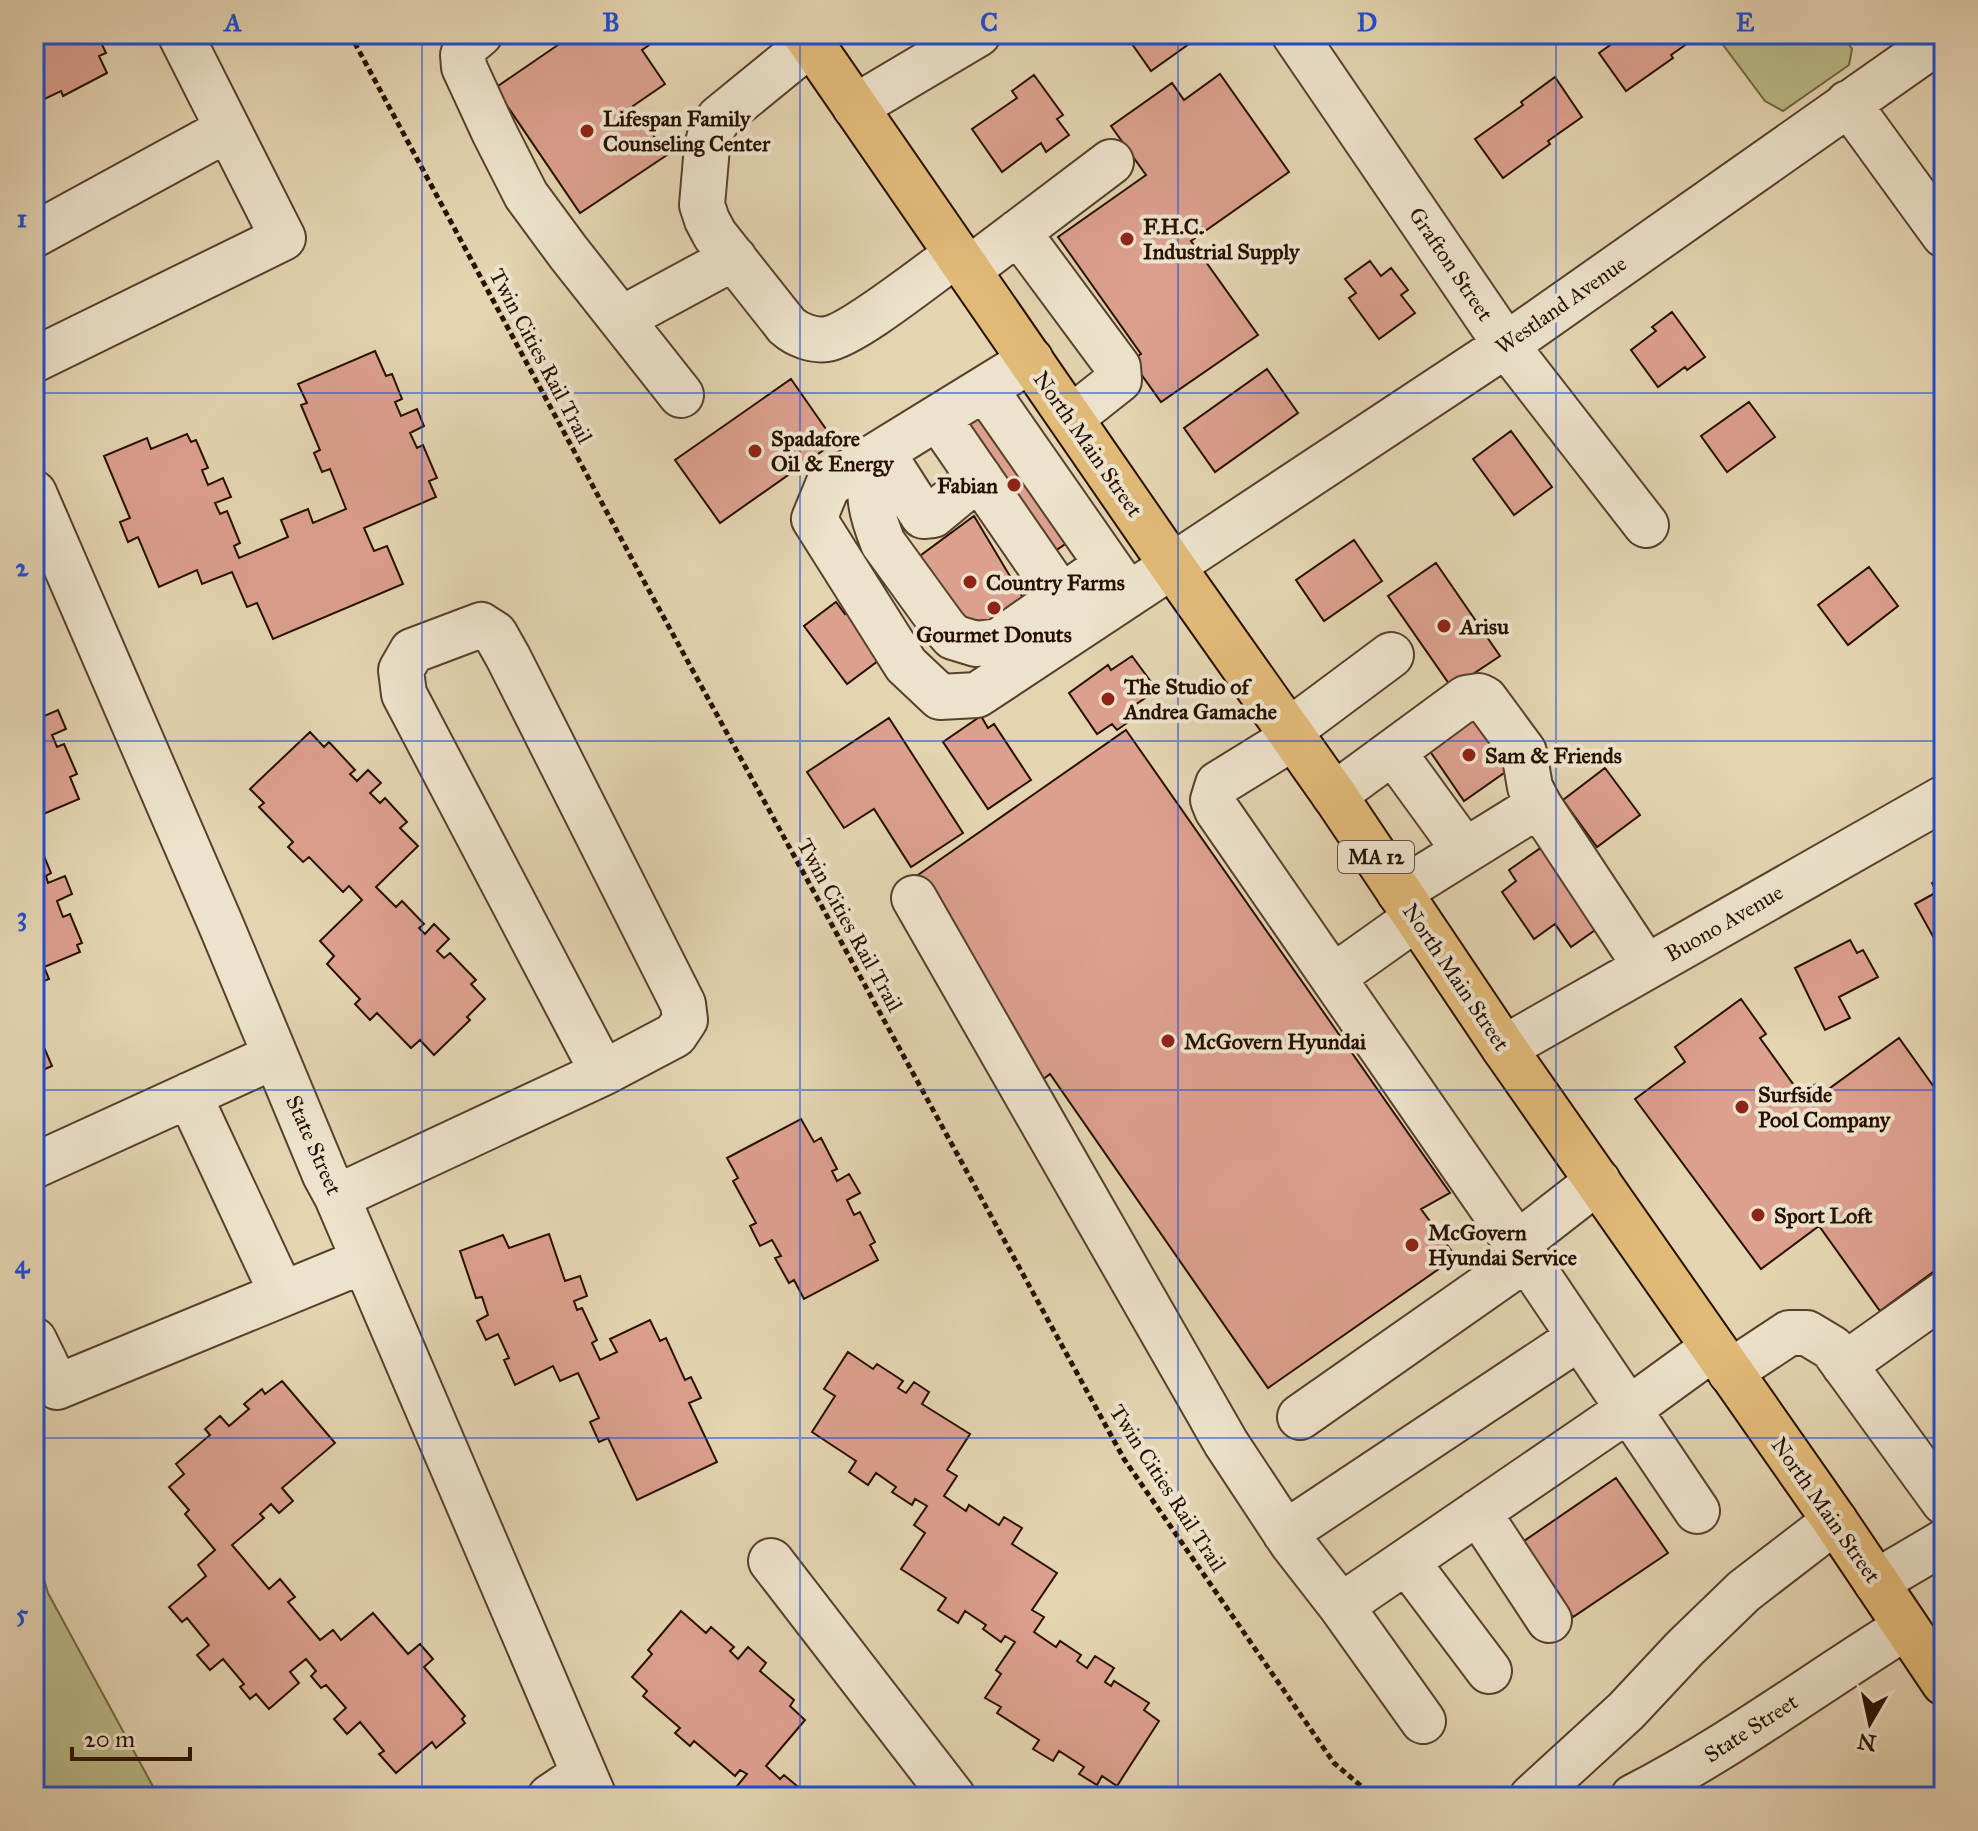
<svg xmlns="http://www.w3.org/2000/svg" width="1978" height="1831" font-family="'IM FELL Great Primer',serif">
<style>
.green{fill:#babb88;stroke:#716644;stroke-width:2}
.building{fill:#dca08f;stroke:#281000;stroke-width:2}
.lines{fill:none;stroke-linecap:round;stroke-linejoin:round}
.minor-casing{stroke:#57412c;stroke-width:48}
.highway-casing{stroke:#281000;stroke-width:48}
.path{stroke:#281000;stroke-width:5;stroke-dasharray:6 4;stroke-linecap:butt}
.minor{stroke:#ede3cc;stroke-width:44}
.highway{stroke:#e2ba78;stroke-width:44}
.grid{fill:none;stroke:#1d4ed8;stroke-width:2;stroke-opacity:0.55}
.poi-dot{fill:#8f2418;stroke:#ede3cc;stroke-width:3}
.labels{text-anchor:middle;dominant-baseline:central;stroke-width:8;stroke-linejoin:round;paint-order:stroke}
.shield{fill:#ede3cc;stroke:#634f3d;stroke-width:2}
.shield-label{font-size:20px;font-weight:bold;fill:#281000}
.poi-label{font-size:22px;font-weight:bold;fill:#281000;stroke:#ede3cc;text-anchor:start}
.street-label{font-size:22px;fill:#281000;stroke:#ede3cc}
.neatline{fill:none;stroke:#1d4ed8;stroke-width:3}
.grid-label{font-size:26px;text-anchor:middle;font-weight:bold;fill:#1d4ed8}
</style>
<rect width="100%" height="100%" fill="#e4d4b1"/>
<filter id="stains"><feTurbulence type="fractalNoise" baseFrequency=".0025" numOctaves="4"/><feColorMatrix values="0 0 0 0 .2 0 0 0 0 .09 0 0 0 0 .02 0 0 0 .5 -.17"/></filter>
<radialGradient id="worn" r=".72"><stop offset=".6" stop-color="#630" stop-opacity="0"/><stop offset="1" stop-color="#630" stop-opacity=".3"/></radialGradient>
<path class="green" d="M1715 34H1843L1852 49 1849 65 1783 111 1765 101Z
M34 1545 48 1593 156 1792 165 1797H39L34 1791Z"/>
<path class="building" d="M34 34H97L106 53 99 56 107 73 63 96 61 91 34 104Z
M574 34H665L642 50 665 84 633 106 667 155 580 213 495 88Z
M1125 34H1203L1151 71Z
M1626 34H1701L1671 55 1673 58 1626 91 1599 53Z
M1220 74 1289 172 1191 241 1258 335 1161 402 1131 360 1141 354 1058 237 1146 175 1111 126 1172 83 1184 100Z
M1034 75 1063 115 1057 119 1069 135 1046 152 1041 143 1002 172 972 129 1017 98 1012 91Z
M1555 77 1582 117 1548 141 1550 144 1503 178 1475 139 1523 105 1521 102Z
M1370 261 1381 276 1391 268 1408 290 1401 295 1415 313 1379 339 1349 298 1356 293 1345 279Z
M1672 312 1705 357 1687 370 1685 367 1658 387 1631 350 1656 331 1652 327Z
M375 351 386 376 392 374 402 399 395 402 401 416 417 409 424 426 410 433 417 448 423 445 437 478 429 481 436 497 364 528 374 551 387 546 403 584 273 639 257 603 247 607 232 572 202 584 197 570 159 587 138 537 128 542 120 522 130 518 104 456 147 438 151 449 187 434 191 442 196 440 208 468 202 470 208 485 223 478 231 497 215 503 220 514 227 511 240 543 234 546 239 558 288 537 281 520 308 509 313 523 346 509 330 469 322 472 314 453 320 450 301 405 307 403 298 384Z
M1267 369 1298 413 1215 472 1184 428Z
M791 379 835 442 720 523 675 460Z
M1749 402 1775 437 1727 472 1701 436Z
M987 411 1074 538 1042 560 955 433Z
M1511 431 1552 487 1514 515 1473 459Z
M974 516 1026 603 975 638 913 561Z
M1354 540 1382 581 1324 621 1296 580Z
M1436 563 1500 656 1452 688 1388 596Z
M1869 567 1898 606 1848 645 1818 605Z
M836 602 845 614 852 609 886 655 847 684 804 626Z
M1132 656 1157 690 1135 705 1141 713 1117 730 1112 724 1097 734 1069 693 1108 665 1111 670Z
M34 674 44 699 36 702 42 717 58 710 66 729 52 735 57 747 64 744 77 774 70 777 79 799 34 818Z
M1475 709 1514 766 1464 801 1425 744Z
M981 716 988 728 994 724 1031 780 988 809 943 742Z
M889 718 963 833 911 867 874 809 844 828 807 772Z
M1126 730 1450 1193 1421 1209 1456 1257 1268 1388 1050 1074 1027 1092 915 877Z
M310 732 324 747 329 742 355 770 350 774 357 781 368 770 381 783 370 793 380 803 385 798 407 822 400 828 418 846 376 887 396 907 402 901 424 924 419 928 425 934 434 924 449 939 437 951 444 958 450 953 476 980 471 984 485 999 467 1017 470 1020 434 1055 420 1040 411 1048 377 1013 370 1020 355 1004 360 999 327 964 334 956 320 941 362 900 349 886 343 892 309 857 303 862 288 847 293 842 259 807 264 803 250 789Z
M1605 768 1640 815 1597 847 1563 800Z
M37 839 51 873 46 876 48 883 65 876 72 894 57 901 63 917 70 914 82 943 77 945 80 952 44 967 49 979 34 985V841Z
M1542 847 1598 928 1571 947 1555 924 1534 939 1502 892 1516 881 1509 870Z
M1944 875V947L1940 949 1915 904 1937 892 1932 883Z
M1850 940 1857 953 1863 950 1878 977 1839 997 1850 1018 1825 1030 1795 968Z
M1741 999 1766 1034 1760 1038 1801 1095 1816 1084 1823 1093 1899 1038 1944 1101V1264L1880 1311 1819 1226 1761 1269 1635 1099 1685 1062 1675 1047Z
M34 1024 52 1066 34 1074Z
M801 1119 814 1142 821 1138 837 1169 832 1171 837 1181 849 1174 860 1193 847 1200 854 1215 860 1212 875 1242 870 1245 878 1260 804 1299 794 1280 789 1283 775 1258 781 1256 772 1240 760 1246 750 1226 756 1223 733 1181 738 1178 727 1158Z
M549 1234 565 1281 580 1276 587 1296 574 1301 577 1310 582 1308 597 1340 592 1343 600 1360 617 1352 610 1339 650 1320 660 1341 666 1338 685 1380 691 1377 701 1398 689 1403 717 1462 637 1500 608 1438 599 1442 590 1422 599 1418 578 1373 560 1381 553 1366 515 1385 504 1360 509 1358 498 1334 486 1340 477 1321 488 1315 482 1297 476 1298 460 1251 503 1235 509 1248Z
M848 1352 873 1369 877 1364 903 1381 898 1388 906 1393 914 1382 929 1392 922 1404 970 1434 947 1470 957 1476 944 1496 966 1511 969 1505 999 1525 1004 1517 1022 1528 1012 1544 1057 1573 1032 1610 1044 1617 1034 1632 1056 1647 1060 1641 1081 1655 1077 1661 1087 1668 1095 1656 1114 1668 1105 1682 1111 1686 1114 1681 1149 1703 1144 1710 1159 1721 1117 1786 1102 1776 1097 1785 1079 1774 1084 1767 1059 1751 1053 1761 1033 1749 1039 1740 997 1713 1001 1707 985 1698 1001 1674 996 1670 1015 1642 1005 1636 1001 1642 983 1629 986 1625 965 1611 958 1623 938 1610 946 1598 901 1569 925 1533 914 1525 927 1506 915 1499 912 1505 892 1492 896 1487 876 1473 868 1485 849 1472 856 1461 812 1432 835 1396 824 1389Z
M282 1381 335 1443 282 1488 293 1501 279 1513 271 1504 260 1514 264 1518 232 1545 269 1589 280 1579 295 1597 288 1602 320 1640 333 1630 341 1640 373 1613 408 1654 420 1644 433 1659 424 1667 465 1716 462 1719 465 1723 436 1748 432 1742 396 1773 379 1754 384 1751 360 1722 347 1734 334 1719 346 1708 326 1685 321 1688 311 1676 316 1671 306 1659 290 1672 299 1683 269 1709 256 1694 250 1699 240 1687 244 1684 223 1659 210 1670 197 1655 209 1645 187 1618 182 1622 169 1607 206 1576 198 1565 215 1550 185 1514 189 1510 169 1487 184 1474 176 1464 210 1435 205 1429 220 1416 229 1426 249 1409 244 1404 262 1389 265 1394Z
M1616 1478 1668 1553 1573 1617 1521 1543Z
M681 1611 706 1633 711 1627 734 1647 730 1651 738 1659 748 1647 766 1663 760 1671 794 1700 790 1706 805 1720 766 1766 780 1779 784 1775 810 1797H728L747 1774 740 1770 735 1776 694 1741 690 1746 675 1733 680 1728 643 1696 647 1691 632 1677 652 1654 648 1650Z"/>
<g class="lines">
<defs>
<path id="minor" d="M480 34 467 45 463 55 464 67 494 132 526 195 568 252 681 395
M1294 34 1506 345 1646 525
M811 43 719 118 711 131 707 147 702 205 707 220 715 235 787 326C797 335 813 341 827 339 853 335 931 272 957 254
M1848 103 1944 235
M855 107 978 34
M1018 232 1118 367 1119 380 1071 418
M34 235 228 129
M968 270 1111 162
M621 319 734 258
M34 360 283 238 180 34
M1031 360 828 485 814 519 906 665 940 697 977 695 1506 345 1944 37
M985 389 1123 587
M938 418 1078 621
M882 452C864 487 869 508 883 543L944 627 953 637 976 644 999 641 1107 565
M882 452 923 516 933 515 979 477
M34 493 221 925 325 1175 337 1197 594 1797
M1289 731 1391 655
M1294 737 1218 784 1213 800 1217 810 1517 1244 1697 1511
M1393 752 1465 851
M1334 795 1466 698 1479 696 1485 699 1524 752 1530 787 1539 805
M1399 892 1539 805 1646 967
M914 898 1226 1443 1292 1543 1341 1606 1423 1721
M1333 977 1416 918
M1504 1048 1944 798
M189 1095 282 1294
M34 1166 275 1056
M337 1197 603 1073 404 694 401 670 412 651 481 625 495 634 508 657 683 1004 685 1020 675 1035 603 1073
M1517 1244 1598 1181
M34 1340 57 1387 363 1261
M1844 1365 1944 1294
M1730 1372 1789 1333H1807L1832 1348 1944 1502
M1300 1417 1527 1258
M1478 1512 1549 1620
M1285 1533 1580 1337
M771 1561 953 1797
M1407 1562 1489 1671
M1876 1582 1944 1542
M1341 1606 1629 1409 1713 1348
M550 1797 584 1774
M1532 1797 1626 1711 1685 1648 1744 1591 1835 1521
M1633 1797C1729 1748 1814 1684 1906 1627"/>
<path id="highway" d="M805 34 1173 567 1337 799 1504 1048 1835 1521 1944 1683"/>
</defs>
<use href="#minor" class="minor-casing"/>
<use href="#highway" class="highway-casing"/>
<path class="path" d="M350 34 646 585 1124 1459 1334 1763 1374 1797"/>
<use href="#minor" class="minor"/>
<use href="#highway" class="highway"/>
</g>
<path class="grid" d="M422 34V1797M800 34V1797M1178 34V1797M1556 34V1797M34 393H1944M34 741H1944M34 1090H1944M34 1438H1944"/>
<g class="poi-dot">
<circle cx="587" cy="131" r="8"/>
<circle cx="1127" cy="239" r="8"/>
<circle cx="755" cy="451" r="8"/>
<circle cx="1014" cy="485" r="8"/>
<circle cx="970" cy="582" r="8"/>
<circle cx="994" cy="608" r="8"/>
<circle cx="1444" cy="626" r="8"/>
<circle cx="1108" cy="699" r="8"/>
<circle cx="1469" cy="755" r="8"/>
<circle cx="1168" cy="1041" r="8"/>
<circle cx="1742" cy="1107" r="8"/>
<circle cx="1758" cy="1215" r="8"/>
<circle cx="1412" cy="1245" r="8"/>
</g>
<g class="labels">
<rect class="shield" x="1338" y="841" width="76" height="32" rx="6"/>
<g class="shield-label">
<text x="1376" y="857">MA 12</text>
</g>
<g class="poi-label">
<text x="603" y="118">Lifespan Family<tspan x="603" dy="25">Counseling Center</tspan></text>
<text x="1143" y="226">F.H.C.<tspan x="1143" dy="25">Industrial Supply</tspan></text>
<text x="771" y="438">Spadafore<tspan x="771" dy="25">Oil &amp; Energy</tspan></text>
<text x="998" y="485" text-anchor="end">Fabian</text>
<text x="986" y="582">Country Farms</text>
<text x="1460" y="626">Arisu</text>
<text x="994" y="634" text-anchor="middle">Gourmet Donuts</text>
<text x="1124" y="686">The Studio of<tspan x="1124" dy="25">Andrea Gamache</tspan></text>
<text x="1485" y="755">Sam &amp; Friends</text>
<text x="1184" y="1041">McGovern Hyundai</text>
<text x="1758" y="1094">Surfside<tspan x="1758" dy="25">Pool Company</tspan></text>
<text x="1774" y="1215">Sport Loft</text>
<text x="1428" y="1232">McGovern<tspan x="1428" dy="25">Hyundai Service</tspan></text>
</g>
<g class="street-label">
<text transform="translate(1451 264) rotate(56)">Grafton Street</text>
<text transform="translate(1561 305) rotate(-35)">Westland Avenue</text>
<text transform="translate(541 356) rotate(62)">Twin Cities Rail Trail</text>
<text transform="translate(1088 444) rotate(55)">North Main Street</text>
<text transform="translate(1724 923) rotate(-30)">Buono Avenue</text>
<text transform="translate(850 925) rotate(61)">Twin Cities Rail Trail</text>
<text transform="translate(1456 977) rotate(56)">North Main Street</text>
<text transform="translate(314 1145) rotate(66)">State Street</text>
<text transform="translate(1168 1488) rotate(57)">Twin Cities Rail Trail</text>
<text transform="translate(1826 1510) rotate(55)">North Main Street</text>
<text transform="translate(1751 1728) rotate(-33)">State Street</text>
</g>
</g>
<rect width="1978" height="1831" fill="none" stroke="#e4d4b1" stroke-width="88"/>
<g transform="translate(1870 1723) rotate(189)" stroke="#ede3cc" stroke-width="6" paint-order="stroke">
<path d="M0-6L14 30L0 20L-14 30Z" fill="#281000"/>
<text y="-12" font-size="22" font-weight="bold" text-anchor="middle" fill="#281000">N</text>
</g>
<path d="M72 1747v12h118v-12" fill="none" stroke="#281000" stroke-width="4"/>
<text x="84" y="1747" font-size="24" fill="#281000" stroke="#ede3cc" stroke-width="6" paint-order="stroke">20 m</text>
<rect x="44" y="44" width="1890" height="1743" class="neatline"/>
<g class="grid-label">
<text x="233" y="31">A</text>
<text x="611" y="31">B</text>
<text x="989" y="31">C</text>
<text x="1367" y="31">D</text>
<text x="1745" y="31">E</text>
<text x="22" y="227">1</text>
<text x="22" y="576">2</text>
<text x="22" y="925">3</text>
<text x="22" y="1273">4</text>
<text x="22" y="1622">5</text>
</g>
<rect width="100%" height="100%" filter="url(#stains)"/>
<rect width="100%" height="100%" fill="url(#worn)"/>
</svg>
